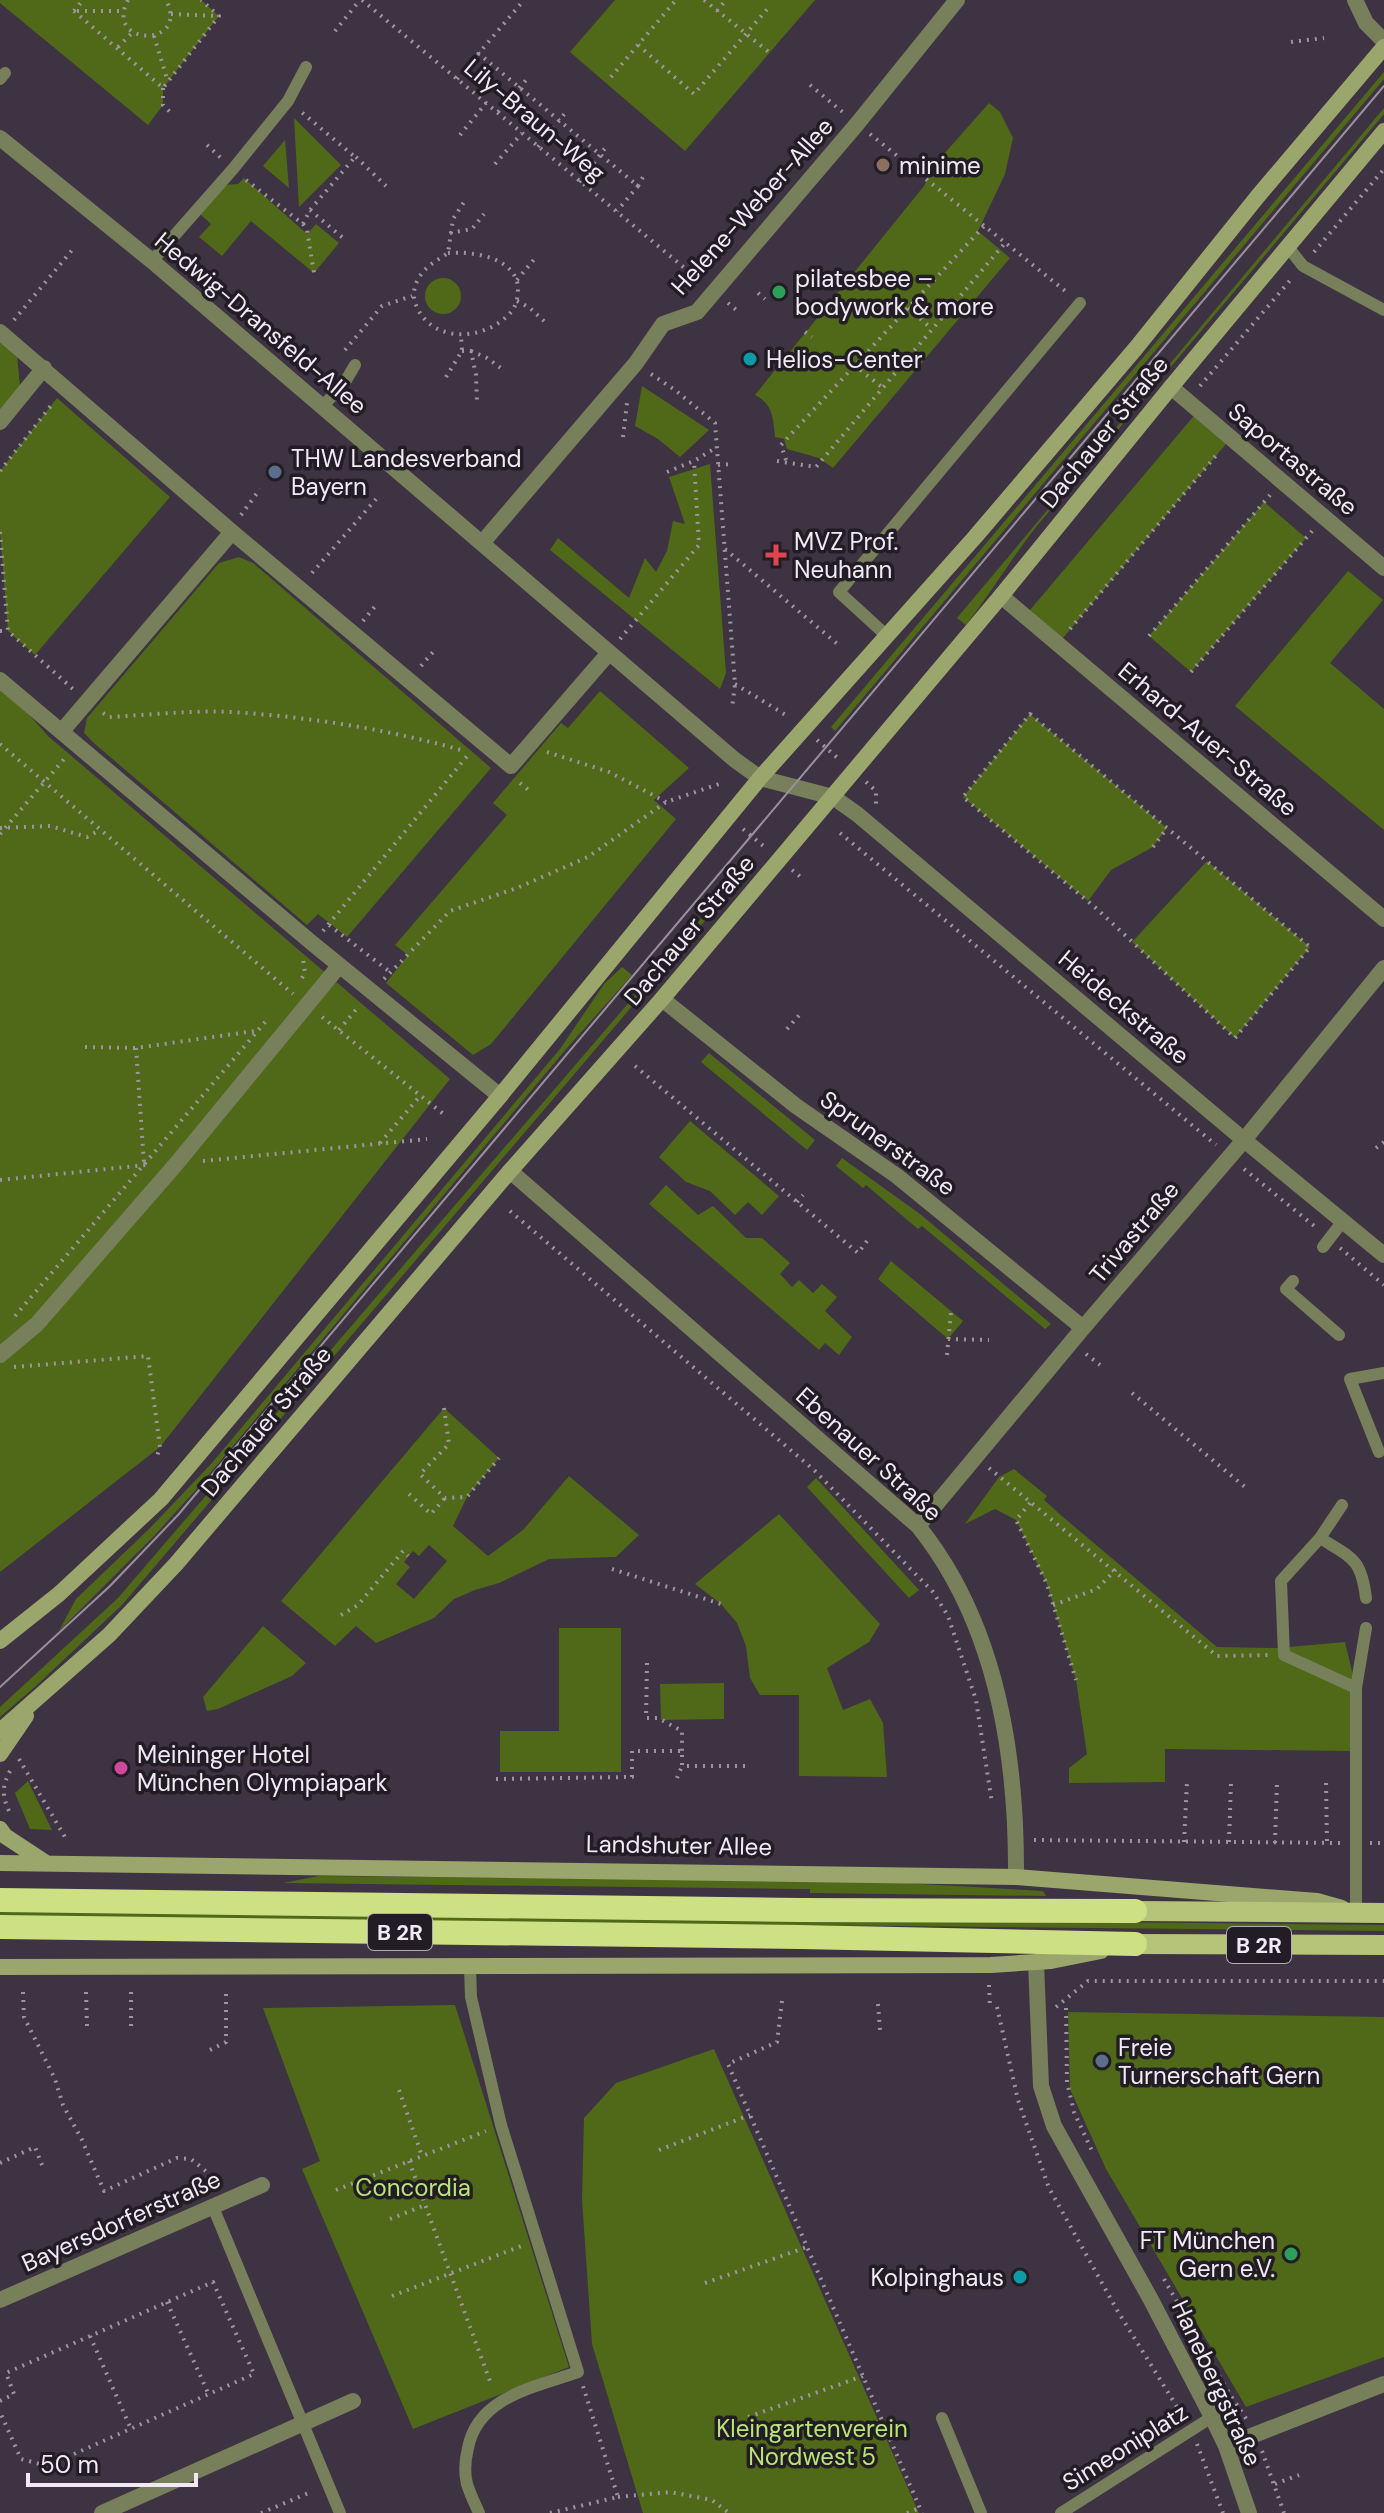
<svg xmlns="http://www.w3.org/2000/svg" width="1384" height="2513" font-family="'DM Sans',sans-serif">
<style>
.green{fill:#4f6918;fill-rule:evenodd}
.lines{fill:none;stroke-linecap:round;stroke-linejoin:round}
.path{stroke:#9e95a1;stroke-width:4;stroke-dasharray:2 6;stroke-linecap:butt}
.lane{stroke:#777f5b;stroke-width:12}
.street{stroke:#777f5b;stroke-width:16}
.secondary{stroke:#9aa66c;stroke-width:16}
.primary{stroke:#b5c479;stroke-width:20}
.highway{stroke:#cde084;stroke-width:24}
.tram{stroke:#9a919e;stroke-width:2}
.education-dot{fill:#8d6e63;stroke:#221d24;stroke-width:3}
.leisure-dot{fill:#2e9e5b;stroke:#221d24;stroke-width:3}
.culture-dot{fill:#0f9aa8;stroke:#221d24;stroke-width:3}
.service-dot{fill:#5c6f8a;stroke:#221d24;stroke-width:3}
.health-dot{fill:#e0444e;stroke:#221d24;stroke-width:3}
.hotel-dot{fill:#d1479c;stroke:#221d24;stroke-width:3}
.labels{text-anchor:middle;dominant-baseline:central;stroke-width:7;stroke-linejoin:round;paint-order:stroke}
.shield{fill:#221d24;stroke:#b3acb6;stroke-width:2}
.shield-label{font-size:22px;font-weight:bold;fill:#f1eaf4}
.street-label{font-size:24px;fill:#f1eaf4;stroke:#221d24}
.poi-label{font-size:24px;fill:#f1eaf4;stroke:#221d24;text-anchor:start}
.park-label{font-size:24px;fill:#bae474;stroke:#221d24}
</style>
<rect width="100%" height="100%" fill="#3e3342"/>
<path class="green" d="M0 0H201L219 16 163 88V105L148 125 0 3Z
M615 0H815L685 151 570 52Z
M1384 72V79L835 731 831 727Z
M989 103 1000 112 1013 138 1005 174 978 231 1010 258 833 468 819 458 787 449 784 439 775 437C773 418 773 404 755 395L924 186 936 163Z
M1384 108V114L1036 527C1011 559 991 593 966 625L957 618Z
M294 118 341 165 299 207Z
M285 140 289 188 263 166Z
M244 178 307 234 316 224 339 243 314 273 251 221 222 256 199 237 211 224 200 214 224 185 238 184Z
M425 296a18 18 0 1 1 36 0a18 18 0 1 1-36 0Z
M0 331 16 345 21 396 0 422Z
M642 386 709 430 680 457 658 439 635 426Z
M57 398 170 497 35 655 8 631 0 532V471Z
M1198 411 1231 438 1058 644 1025 616Z
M710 464 726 673 720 689 550 550 558 538 629 598 645 558 656 572 667 551 673 521 685 524 669 477Z
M1264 502 1306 538 1191 672 1149 636Z
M239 557 253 563 491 768 347 937 318 914 307 925 95 744 84 733 87 718 219 563Z
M1348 571 1383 600 1330 663 1384 709V830L1235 706Z
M0 682 48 736 450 1079 160 1447 0 1572Z
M600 691 689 768 654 800 676 819 491 1044 473 1055 386 983 408 955 395 945 507 815 493 803 561 723 568 728Z
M1030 714 1167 828 1153 847 1111 870 1088 901 963 797Z
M752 859 755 862 122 1605 37 1685 0 1717V1707L118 1598Z
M1207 861 1310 947 1235 1038 1132 942Z
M622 967 632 975 567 1048 201 1484 156 1534 59 1631 76 1599 151 1527 211 1464 560 1049 604 984Z
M709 1053 815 1140 807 1150 701 1062Z
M690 1121 779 1196 762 1215 748 1202 735 1215 710 1191 686 1182 659 1157Z
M842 1158 920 1214 1051 1324 1045 1329 922 1226 918 1229 866 1185 863 1188 836 1166Z
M666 1185 698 1215 713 1206 746 1238H762L790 1263 780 1274 792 1287 799 1280 813 1293 822 1284 837 1297 825 1311 852 1337 839 1355 825 1343 819 1350 649 1204Z
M891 1261 963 1321 948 1339 878 1279Z
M444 1408 499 1458 467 1497 453 1526 488 1556 523 1530 569 1476 639 1535 616 1557 549 1559 499 1583 475 1590 454 1599 434 1618 376 1643 356 1626 335 1646 281 1601ZM429 1545 447 1561 414 1599 396 1584 410 1567 404 1562 413 1551 419 1556Z
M1014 1469 1047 1496 1044 1500 1063 1517 1217 1647 1278 1648 1345 1642 1356 1688 1352 1751 1165 1749V1782L1069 1783V1768L1087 1754 1076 1680 1047 1584 1016 1520 995 1509 965 1524 999 1477Z
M816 1478 919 1590 909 1598 807 1487Z
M779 1514 880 1624 869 1642 827 1668 843 1710 870 1699 883 1723 887 1777 799 1776V1695H760L750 1678 746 1646 737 1623 721 1604 695 1584Z
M263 1626 306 1663 292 1676 218 1709 207 1711 203 1697Z
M559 1628H621V1772H500V1731H559Z
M724 1683V1719L661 1720 660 1684Z
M28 1781 52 1830 30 1829 15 1793Z
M318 1876 869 1881 1043 1891 1046 1896 810 1893V1889H800L283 1883Z
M0 1911 1384 1925V1931L0 1917Z
M455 2005 569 2367 413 2429 302 2169 320 2161 263 2008Z
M1068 2012 1384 2017V2357L1246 2407 1106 2169 1070 2089Z
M714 2049 919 2513H643L592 2344 582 2200 584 2118 616 2083Z"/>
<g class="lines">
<path class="path" d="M128 0C103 47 191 48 166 0
M362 0 699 280
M704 0 770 53
M74 11 163 88 219 16 201 0
M74 11 83 0
M77 11H124
M717 11 726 0
M171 14 216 16
M335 31 360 0
M154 36 168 82
M1291 42 1324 38
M638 45 694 94 770 6
M118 47 133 32
M478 53 638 186 617 211
M611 77 676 0
M457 79 524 0
M810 85 845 114
M163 88V105L172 114
M498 112 527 79
M870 134 1069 294
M460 135 486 103
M207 145 221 158
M538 147 566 112
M356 157 386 186
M495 164 522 133
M246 180 303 224 310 210 355 157 299 110
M579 182 606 147
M638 186 643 177
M310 210 343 238
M303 224 307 230 314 273
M450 233 472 229 484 214
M1314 252 1384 169
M448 253C472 251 515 257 518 287 518 295 517 304 512 311 487 341 432 345 416 305 412 295 414 285 420 276 426 266 438 260 448 253L453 219 466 199
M517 280 536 257
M758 293 765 299
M517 301 530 308 545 322
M728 303 740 313
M908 308 932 329
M14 320 73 249
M805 332 812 337
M345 350 382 306 412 296
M462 351H471L476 375 477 404
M471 351 487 358 505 371
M854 365 883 388
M651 374 675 390 715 423 735 684 732 708
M446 377 462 351 461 335
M1200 386 1293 277
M623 437 627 403
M786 460 781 445 985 225
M777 461 816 467 1005 243
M718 465 731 464
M0 471 53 403
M667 472 694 461 717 447
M241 515 260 489
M0 532 8 631 74 690
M725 549 841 647
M312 573 376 499
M363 621 377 604
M1070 629 1219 452
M0 631H8
M1149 636 1270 495
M620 639 699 545 694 461
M421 666 433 652
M1191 672 1312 531
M735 684 789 717
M103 713 109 717C149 715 191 710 232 712 309 717 387 729 461 750
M1030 714 1310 947 1235 1038 1097 909 963 797Z
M817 740 841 761
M0 744 293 994
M547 752 609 772 666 802
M866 782 876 791V804
M520 783 531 792
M0 828 50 826 87 837 100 830
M743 829 767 849
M840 833 1216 1145
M0 834 65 758
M1153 847 1167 828
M792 870 802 878
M329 925 390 972
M323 931 468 755
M302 978 305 973 303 959
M384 979 450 911 517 888 588 857 666 802 722 783
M322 1017 446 1116
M787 1029 802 1012
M339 1030 359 1006
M85 1047 136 1048 255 1031
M136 1048 144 1163
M635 1066 858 1253 867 1241
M380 1143 420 1096
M1376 1148 1384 1142
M203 1161 427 1139
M1244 1169 1318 1229
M0 1180 146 1165
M797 1202 803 1195
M510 1211 814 1470 933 1592 948 1616 976 1700 992 1803
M1340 1248 1384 1285
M15 1316 266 1021
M948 1339 989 1340
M1086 1354 1100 1365
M947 1355 951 1312
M14 1367 148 1356 160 1447 156 1459
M1132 1393 1245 1487
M444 1408 449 1444 420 1474 445 1498 467 1497 499 1458
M989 1468 1217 1656 1269 1655
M409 1494 431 1514 445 1498
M1030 1503 1016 1520 1047 1584 1076 1680
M612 1569 721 1604
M1053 1605 1097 1589 1116 1569
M341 1615 358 1605 403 1551 408 1556
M647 1663 646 1718H658L682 1731V1751
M19 1759 65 1837
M677 1778 682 1766
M496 1779 632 1777V1751H682V1766H750
M1326 1783 1327 1843
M9 1811C2 1796 2 1786 10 1771
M1034 1840 1342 1843
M1184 1842 1187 1782
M1229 1842 1231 1782
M1275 1843 1277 1782
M1370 1843H1384
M989 1985 990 2007
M23 1992 24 2017 55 2079 63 2105 82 2140 104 2191 177 2158 191 2159 207 2172 209 2187
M86 1992 87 2026
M782 2001 777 2042 728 2064 922 2513
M878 2004 880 2030
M997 2007 1018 2100 1049 2188 1117 2310 1182 2415
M1056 2007 1088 1981H1384
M1066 2008 1067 2082 1074 2112 1093 2153
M131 2026V1992
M210 2050 226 2042V1993
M399 2090 422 2156
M659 2150 750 2115
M409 2161 491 2384
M0 2163 35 2147 42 2165
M336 2190 486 2131
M390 2219 425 2205
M1164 2279 1229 2393 1247 2420
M705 2283 807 2247
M392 2296 524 2245
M167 2302 209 2395
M90 2336 131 2429
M0 2401 14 2394 6 2373 213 2282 254 2374 47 2466 21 2459 0 2412
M748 2417 863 2376
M1197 2444 1223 2513
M1262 2451 1284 2513
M1275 2484 1299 2475
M618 2497 670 2492 712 2500 729 2513
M261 2513 311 2492
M550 2513 618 2497 583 2386
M907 2513 920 2508"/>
<path class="lane" d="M0 79 5 73
M1288 247 1303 266 1384 310
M152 261 233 169 288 101 306 67
M322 407 345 382 355 365
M887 636 839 592 1080 303
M1323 1247 1343 1221
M1293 1281 1286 1289 1339 1335
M1379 1452 1350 1379 1384 1373
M1320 1538 1342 1505
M1356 1688 1284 1655 1281 1581 1320 1538C1352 1558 1361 1558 1366 1598
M1356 1912V1688L1366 1628
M470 1968 471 1997 501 2125 578 2372C536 2387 478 2396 468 2448 465 2460 464 2472 467 2484 470 2494 475 2504 479 2513
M213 2207 340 2513
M942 2418 981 2513
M1061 2513 1212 2417"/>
<path class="street" d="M1355 0 1366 23 1384 41
M0 138 152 261 735 760 760 778 833 797 857 814 1244 1140 1384 1255
M0 332 232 532 511 766 608 654
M1171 387 1384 568
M0 422 44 368
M482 543 636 363 663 324 697 312 857 124 957 0
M1001 596 1384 919
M0 680 312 943 500 1096
M62 731 232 532
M662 999 796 1106 897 1176 1083 1328
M510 1171 918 1526C997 1624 1017 1755 1016 1877
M0 1355 37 1324 177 1163 339 966
M918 1526 1083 1328 1244 1140 1384 968
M1036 1963 1041 2086 1054 2126 1150 2298 1212 2417 1226 2446 1249 2513
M0 2300 262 2185
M1226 2446 1384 2384
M102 2513 353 2401"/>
<path class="secondary" d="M0 1641 59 1594 161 1499 500 1096 760 778 975 537 1136 348 1258 196 1384 47
M0 1731 109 1635 176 1564 510 1171 662 999 1001 596 1171 387 1384 131
M0 1754 26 1716
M0 1829 5 1836 46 1863
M0 1863 1016 1877 1317 1901 1342 1908
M0 1967 991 1965 1051 1961 1101 1951"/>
<path class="primary" d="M1135 1911 1384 1913
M1135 1944 1384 1945"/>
<path class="highway" d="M0 1900 800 1910 1135 1911
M0 1927 800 1937 1135 1944"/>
<path class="tram" d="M0 1687 110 1586 178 1515 1384 86"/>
</g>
<circle class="education-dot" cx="883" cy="165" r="8"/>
<g class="leisure-dot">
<circle cx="779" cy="292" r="8"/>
<circle cx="1291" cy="2254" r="8"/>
</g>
<g class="culture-dot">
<circle cx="750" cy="359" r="8"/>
<circle cx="1020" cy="2277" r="8"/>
</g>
<g class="service-dot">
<circle cx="275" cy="472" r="8"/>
<circle cx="1102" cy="2061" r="8"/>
</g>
<path class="health-dot" d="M772 543h8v8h8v8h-8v8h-8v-8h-8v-8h8z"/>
<circle class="hotel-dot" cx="121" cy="1768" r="8"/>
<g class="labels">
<g class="shield">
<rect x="368" y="1914" width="64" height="36" rx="6"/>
<rect x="1227" y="1927" width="64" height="36" rx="6"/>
</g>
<g class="shield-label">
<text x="400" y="1932">B 2R</text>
<text x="1259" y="1945">B 2R</text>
</g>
<g class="street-label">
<text transform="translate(535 120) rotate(40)">Lily-Braun-Weg</text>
<text transform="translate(752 206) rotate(-48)">Helene-Weber-Allee</text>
<text transform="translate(261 323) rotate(40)">Hedwig-Dransfeld-Allee</text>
<text transform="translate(1104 432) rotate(-51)">Dachauer Straße</text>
<text transform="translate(1293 459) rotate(40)">Saportastraße</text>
<text transform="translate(1208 739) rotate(40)">Erhard-Auer-Straße</text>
<text transform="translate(689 930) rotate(-50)">Dachauer Straße</text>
<text transform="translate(1124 1007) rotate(40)">Heideckstraße</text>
<text transform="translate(888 1143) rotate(36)">Sprunerstraße</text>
<text transform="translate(1134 1232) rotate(-50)">Trivastraße</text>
<text transform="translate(266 1421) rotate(-50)">Dachauer Straße</text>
<text transform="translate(869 1454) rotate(42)">Ebenauer Straße</text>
<text transform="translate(679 1845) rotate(1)">Landshuter Allee</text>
<text transform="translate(121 2221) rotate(-24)">Bayersdorferstraße</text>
<text transform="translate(1217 2383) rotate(65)">Hanebergstraße</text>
<text transform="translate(1125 2447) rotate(-32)">Simeoniplatz</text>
</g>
<g class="poi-label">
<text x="899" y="165">minime</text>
<text x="795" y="278">pilatesbee –<tspan x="795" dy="28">bodywork &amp; more</tspan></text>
<text x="766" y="359">Helios-Center</text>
<text x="291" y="458">THW Landesverband<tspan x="291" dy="28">Bayern</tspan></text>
<text x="794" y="541">MVZ Prof.<tspan x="794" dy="28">Neuhann</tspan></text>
<text x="137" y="1754">Meininger Hotel<tspan x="137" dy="28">München Olympiapark</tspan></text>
<text x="1118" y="2047">Freie<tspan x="1118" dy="28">Turnerschaft Gern</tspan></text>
<text x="1275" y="2240" text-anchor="end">FT München<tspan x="1275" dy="28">Gern e.V.</tspan></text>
<text x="1004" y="2277" text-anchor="end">Kolpinghaus</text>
</g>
<g class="park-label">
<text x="413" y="2187">Concordia</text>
<text x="812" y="2428">Kleingartenverein<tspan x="812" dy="28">Nordwest 5</tspan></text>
</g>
</g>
<path d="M28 2473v12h168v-12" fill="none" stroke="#f1eaf4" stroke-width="4"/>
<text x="40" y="2473" font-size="24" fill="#f1eaf4" stroke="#221d24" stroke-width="6" paint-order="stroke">50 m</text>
</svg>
